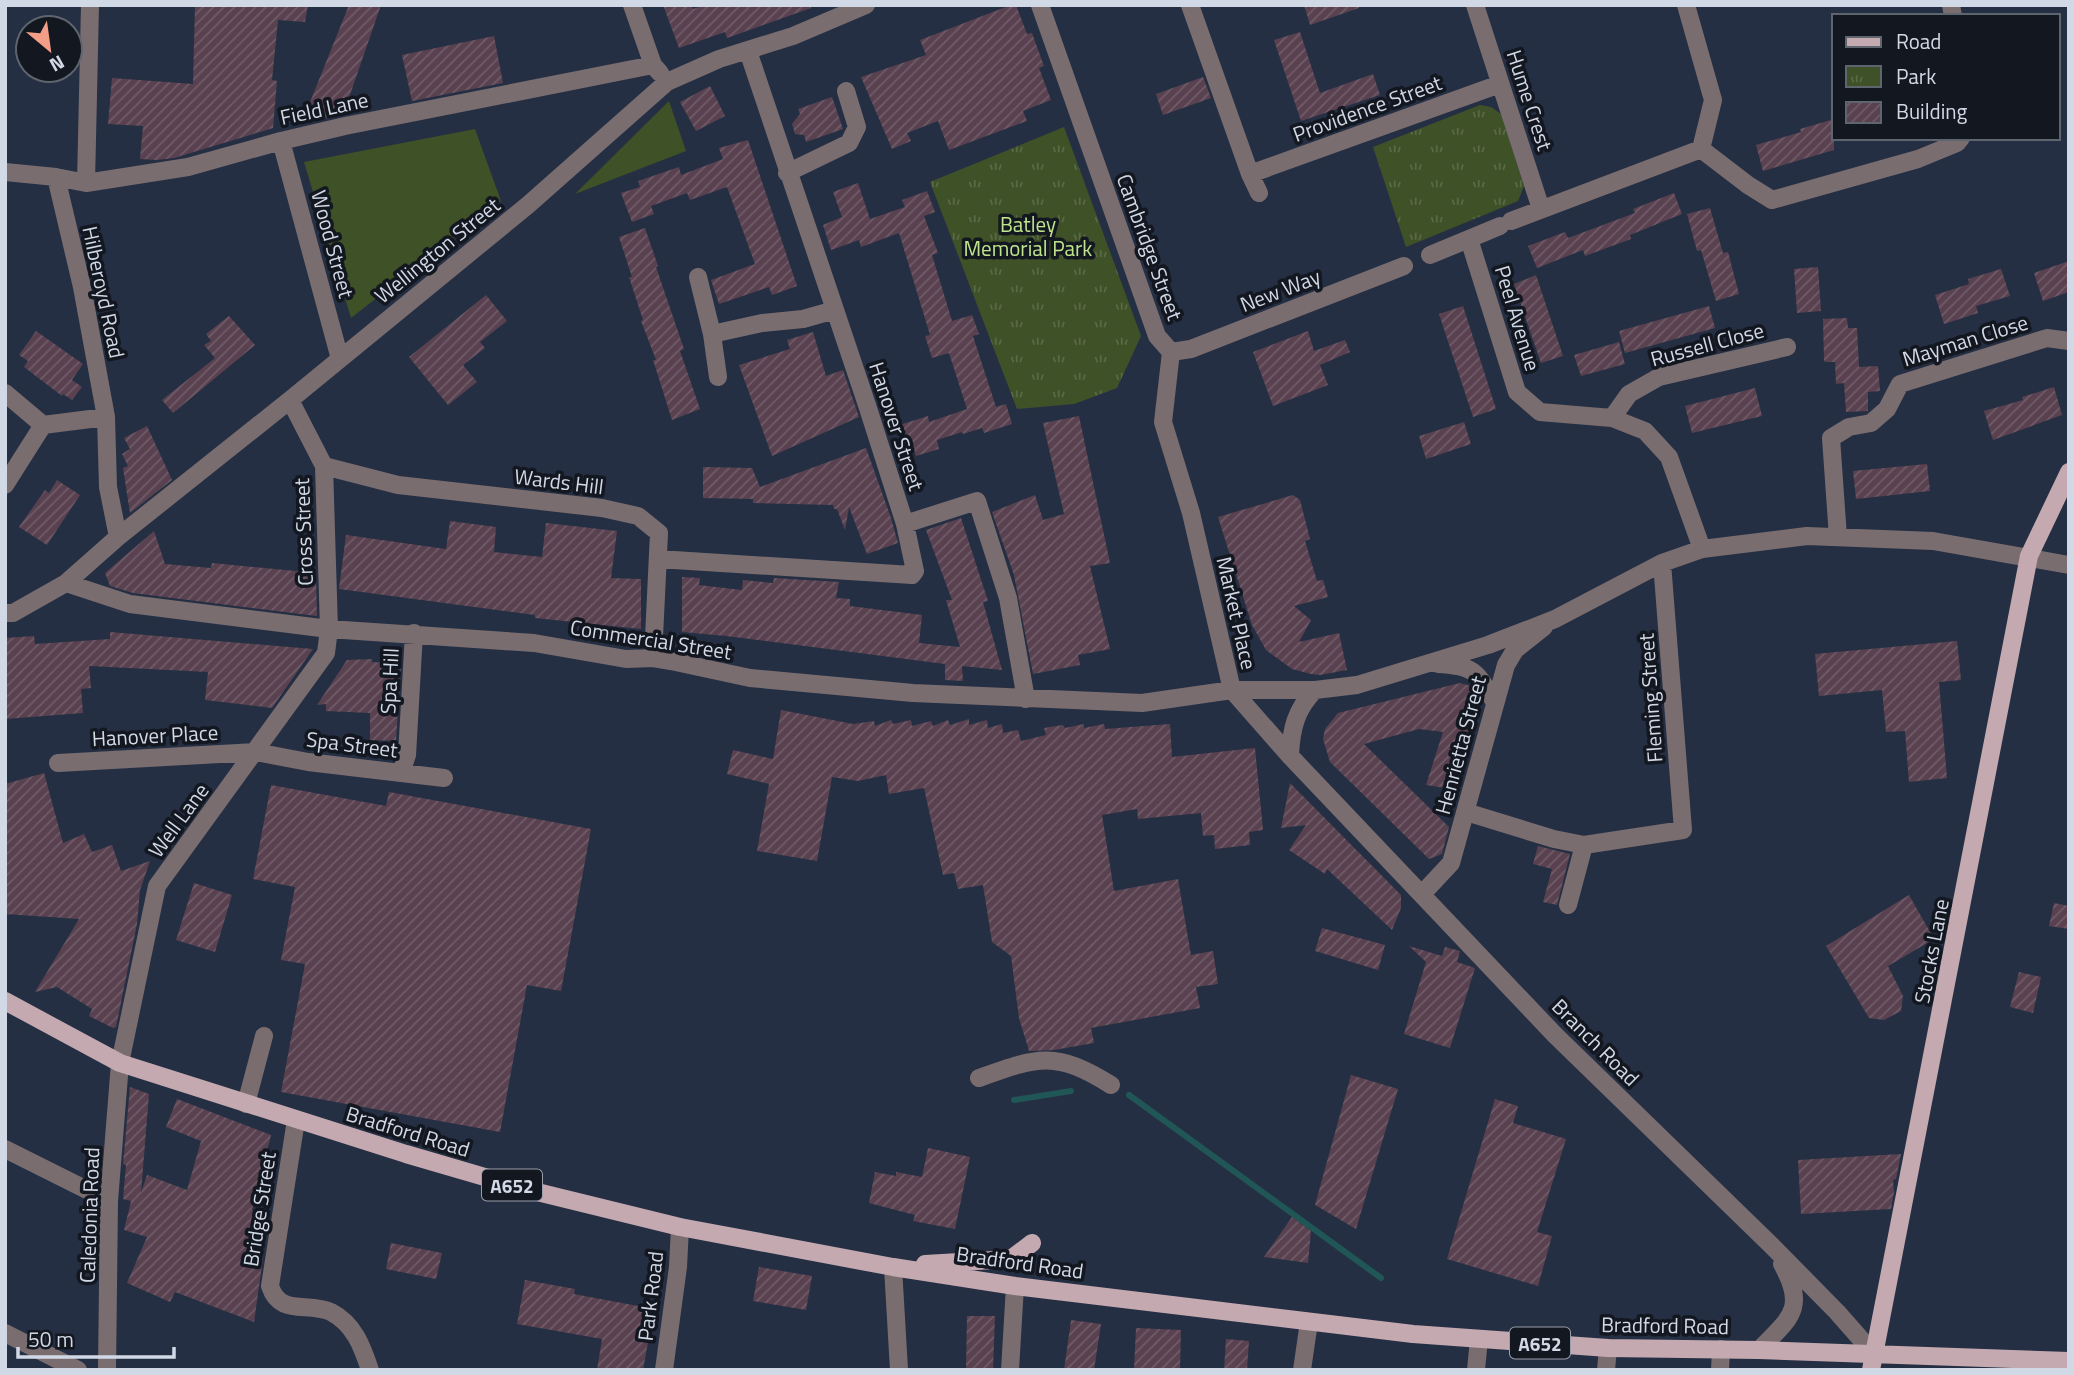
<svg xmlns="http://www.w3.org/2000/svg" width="2074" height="1375" font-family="'Titillium Web',sans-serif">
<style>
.grass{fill:#3f5126}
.park{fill:url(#park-tufts)}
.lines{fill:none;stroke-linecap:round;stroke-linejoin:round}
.stream{stroke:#215657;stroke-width:6}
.building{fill:url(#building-hatch)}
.minor{stroke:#7a6d70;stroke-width:18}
.major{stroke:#c5a9b0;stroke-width:18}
.labels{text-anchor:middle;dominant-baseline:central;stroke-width:7;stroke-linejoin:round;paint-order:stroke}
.shield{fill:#131720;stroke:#999fab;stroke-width:2}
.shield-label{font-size:19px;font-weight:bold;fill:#d2d9e6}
.street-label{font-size:21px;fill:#d2d9e6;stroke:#131720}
.park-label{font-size:21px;fill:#bee58b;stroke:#131720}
</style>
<defs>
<pattern id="park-tufts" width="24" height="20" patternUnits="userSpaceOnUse" patternTransform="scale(1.75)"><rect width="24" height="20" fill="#3f5126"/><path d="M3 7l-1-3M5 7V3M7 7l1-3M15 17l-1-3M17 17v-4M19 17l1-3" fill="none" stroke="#5a6946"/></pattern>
<pattern id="building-hatch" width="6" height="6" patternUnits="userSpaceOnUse" patternTransform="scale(1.75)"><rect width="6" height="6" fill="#59414f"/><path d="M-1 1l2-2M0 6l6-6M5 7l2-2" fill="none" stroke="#705c68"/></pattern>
</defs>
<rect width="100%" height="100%" fill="#252f43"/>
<path class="grass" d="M669 101 686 151 575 194Z
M475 129 501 201 351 318 304 162Z"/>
<path class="park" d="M1480 105 1491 107 1501 114 1524 186 1518 201 1406 247 1373 147Z
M1064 127 1141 336 1117 388 1074 404 1017 409 930 182Z"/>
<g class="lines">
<path class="stream" d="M1129 1095 1381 1278
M1014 1100 1071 1091"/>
</g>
<path class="building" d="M195 5H308L305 22 278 20 272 80 277 81 273 128 174 158 157 160 140 159 143 126 108 124 112 78 193 84Z
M349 5H381L343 115 302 122Z
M663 5H691L693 9 705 5H811V8L727 38 725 32 679 48Z
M1011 5H1016L1027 34 1032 33 1044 66 1039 68 1051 100 1023 111 1027 121 949 150 938 121 907 133 911 141 892 149 861 77 926 55 920 40Z
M1304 5H1359V8L1310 25Z
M1300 32 1320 93 1373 74 1380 95 1301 121 1274 40Z
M494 36 503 83 412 101 402 55Z
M1203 77 1211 98 1163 115 1156 94Z
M710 86 725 116 696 131 680 102Z
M832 97 843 129 806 142 804 135 795 134 792 124 800 114 798 109Z
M1834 119V150L1763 171 1756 145 1801 132 1800 129Z
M748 140 797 286 772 295 769 287 719 304 711 280 755 264 727 187 690 200 687 193 651 206 654 214 632 222 621 193 640 187 638 181 679 167 681 175 723 159 719 148Z
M858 183 870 219 905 207 902 200 927 191 935 212 924 216 938 253 932 255 952 321 972 315 979 334 973 336 996 407 1006 404 1012 424 984 433 982 428 963 434 962 432 937 440 939 449 916 456 912 444 903 446 896 426 928 416 929 422 967 409 949 353 932 358 925 336 930 335 899 233 861 247 859 240 831 250 823 225 842 217 833 192Z
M1674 193 1682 214 1630 235 1631 239 1585 256 1583 250 1537 268 1528 246 1565 232 1568 238 1635 213 1633 209Z
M1710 208 1723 253 1728 252 1739 294 1716 301 1701 250 1697 251 1687 214Z
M645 228 658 266 656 267 684 349 680 351 700 409 672 420 653 360H656L641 321 643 320 629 277H632L619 237Z
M2069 261V292L2043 301 2034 273Z
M1818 267 1821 311 1797 313 1794 269Z
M2001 269 2010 296 1976 306 1978 313 1944 324 1935 295 1969 284 1968 279Z
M1536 275 1563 356 1541 363 1514 284Z
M486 295 507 321 480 342 485 348 463 365 477 382 448 405 409 357Z
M1463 306 1496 409 1473 417 1439 314Z
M1709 306 1715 328 1625 353 1619 331Z
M229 316 255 345 173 413 162 400 215 358 204 345 211 341 206 334Z
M1847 318 1848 328H1857L1859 367 1878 366 1880 391 1868 392V411L1846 412 1844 383 1836 384 1835 362H1825L1824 360 1823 319Z
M36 331 83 364 72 380 82 387 72 400 63 394 62 396 24 367 28 361 19 355Z
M1308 331 1314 351 1345 340 1350 352 1320 365 1328 385 1273 406 1253 352Z
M813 332 826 376 843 370 859 417 772 456 739 365 790 349 787 340Z
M1619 342 1625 364 1581 376 1574 355Z
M2054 387 2062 415 1993 440 1984 411 2023 400 2022 397Z
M1755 388 1762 416 1692 433 1685 406Z
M1079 416 1110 563 1090 566 1110 649 1078 655 1080 665 1033 674 1014 575 992 512 1035 495 1043 520 1064 514 1043 423Z
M1464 422 1471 444 1426 459 1419 436Z
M147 426 172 480 130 513 123 468 128 466 122 454 130 449 124 438Z
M866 448 891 518 898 543 867 554 849 507 845 530 837 509H834L833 505 753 503V499L703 498V467L752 468 760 487Z
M1927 464 1930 491 1856 499 1853 471Z
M57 480 80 495 47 545 19 527 45 490 49 493Z
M1293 495 1300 500 1310 539 1305 541 1317 581 1323 580 1328 597 1294 606 1311 620 1299 642 1339 633 1347 670 1320 675 1311 674 1292 669 1266 650 1252 625 1218 517Z
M961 518 988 601 983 602 1002 670 962 666 963 681 945 680V664L726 636 682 632V577L700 578 699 585 742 590 743 580 773 583 774 578 839 582 836 598 850 599V606L922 615 919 643 960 647 946 600H952L926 530Z
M450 521 496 527 494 552 542 557 546 523 617 531 611 578 641 579V629L535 618V615L339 589 346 535 446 549Z
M154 531 165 564 211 568 212 563 316 573 317 616 133 593 110 586 105 573Z
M110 632 313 649 272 708 205 700 208 672 89 666 91 688 81 689 83 713 5 719V638L34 636 35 644 110 639Z
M1957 641 1961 680 1939 682 1947 778 1909 782 1905 731 1886 732 1882 690 1819 696 1815 654Z
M372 659V662L401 664 396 741 370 740V713L326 711V704L317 705 347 660Z
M1460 683 1471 686 1477 695 1478 703 1459 790 1426 785 1443 732 1419 729 1364 744 1449 827 1442 854 1429 859 1330 762 1323 739 1325 729 1338 713Z
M781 710 853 724 874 721 875 726 891 720 893 724 911 720 912 726 931 721 933 726 948 720 950 725 969 719V725L987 720 988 728 1002 724 1003 733 1018 730 1021 741 1046 735 1044 728 1063 725 1065 728 1084 724V728L1104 724 1105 729 1170 724 1172 757 1255 748 1263 830 1249 832 1250 845 1215 849 1214 835 1203 836 1201 813 1138 819 1137 809 1102 815 1114 891 1178 879 1191 955 1213 951 1218 984 1196 987 1200 1008 1091 1028 1094 1043 1054 1050 1029 1051 1019 1018 1011 956 992 942 983 885 958 889 954 873 943 875 924 788 889 794 886 775 858 781 832 777 817 861 757 851 769 784 727 774 733 750 773 759Z
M44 773 63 843 84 834 92 852 112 845 121 871 150 861 140 890 137 924 116 1027 113 1028 89 1016 92 1009 57 987 35 992 79 919 5 914V784Z
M1290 783 1401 895V908L1392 930 1327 869 1325 874 1289 850 1306 825 1281 828Z
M271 785 386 806 389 792 591 829 561 991 527 985 500 1132 281 1092 305 964 281 960 295 887 253 879Z
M1538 846 1570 854 1557 905 1543 902 1552 869 1533 864Z
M194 883 232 895 215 952 176 940Z
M1909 895 1934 939 1888 966 1903 996 1901 1011 1884 1020 1869 1018 1826 946Z
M2054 903 2069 906V929L2049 926Z
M1322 928 1385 945 1378 970 1315 951Z
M1409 946 1442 956 1445 947 1460 951 1457 962 1475 968 1450 1048 1404 1034 1426 962Z
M2019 972 2041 977 2033 1013 2010 1007Z
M1351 1075 1398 1089 1356 1229 1315 1205Z
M130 1087 149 1094 141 1193 147 1175 187 1190 201 1141 166 1127 177 1099 271 1135 252 1210 268 1216 256 1255 263 1258 254 1322 175 1292 170 1302 127 1283 147 1237 124 1230 131 1201 123 1199 126 1165 123 1164Z
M1495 1099 1518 1106 1513 1123 1566 1139 1537 1232 1552 1236 1538 1286 1447 1259Z
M928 1148 970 1157 955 1229 913 1221 915 1215 869 1203 875 1172 896 1176V1172L922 1177Z
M1901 1154 1896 1179 1893 1180 1894 1192 1891 1209 1801 1214 1798 1160Z
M1292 1217 1311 1231 1308 1263 1264 1257Z
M391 1243 442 1253 436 1279 386 1269Z
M759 1267 812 1276 806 1310 753 1301Z
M525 1280 575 1289 574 1294 654 1309 643 1370H597L602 1339 517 1324Z
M967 1316H995L993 1370H966Z
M1071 1320 1101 1324 1094 1370H1064Z
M1136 1328 1181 1330 1180 1370H1134Z
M1226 1339 1249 1341 1247 1370H1224Z"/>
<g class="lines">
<path class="minor" d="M632 5 653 65 660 73
M1040 5 1157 336 1171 352 1163 422 1191 513 1232 690 1290 756 1555 1035 1772 1246 1837 1312 1874 1354
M1190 5 1250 174 1259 193
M1475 5 1541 209
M1686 5 1713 100 1701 149
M1951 5 1953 16
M281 141 340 359
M1701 149 1748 185 1772 200 1918 159 1957 143 1961 138
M5 172 56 177 86 183 188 167 281 141 345 126 653 65
M787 173 849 143 857 127 846 91
M1250 174 1500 84
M56 177 82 287 106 417 108 487 118 537
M86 183 90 5
M1511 221 1701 149
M1469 239 1517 392 1540 412 1612 418 1645 431 1669 457 1702 549
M1430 255 1500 226
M698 277 712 334 718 377
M712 334 762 323 803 319 835 310
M1171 352 1191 349 1404 266
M5 393 43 425
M1612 418 1629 394 1659 377 1787 347
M324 466 398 485 602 508 638 516 659 533 653 658
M5 485 43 425 106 417
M905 524 977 501 1008 598 1026 699
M1838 537 1831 438 1849 427 1871 423 1887 409 1900 384 2047 338 2069 341
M658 559 912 575 915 571 905 524 867 405 748 51
M66 583 130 604 329 629 534 643 626 659 653 658 671 661 750 678 913 693 1142 703 1232 690H1315L1357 685 1488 645 1555 619 1662 563 1702 549 1807 536 1933 541 2069 565
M5 613H13L66 583 118 537 290 400 528 205 667 82 719 59 793 36 866 5
M1438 664C1475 666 1476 671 1494 701
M1290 756C1291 729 1296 709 1315 690
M58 763 256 752 308 762 444 778
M401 773 407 755 414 633
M1466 812 1554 839 1584 845 1683 830 1662 563
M1423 893 1451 863 1506 665 1515 650 1544 627
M1568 905 1584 845
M979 1078C1038 1057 1055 1050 1111 1085
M246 1104 264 1036
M296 1120 270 1286C280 1317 308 1301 331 1312 354 1324 362 1346 370 1370
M5 1149 109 1201
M893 1267 899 1370
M5 1333 78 1370
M1759 1350C1790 1318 1807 1309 1782 1264
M107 1370 109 1201 120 1063 157 886 326 653 329 629 324 466 290 400
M664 1370 678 1267 680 1227
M1010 1370 1015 1286
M1302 1370 1309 1322
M1476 1370 1479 1339
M1606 1370 1608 1348
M1720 1370 1721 1349"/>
<path class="major" d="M5 1001 120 1063 406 1154 529 1190 680 1227 893 1267 1015 1286 1413 1334 1608 1348 1759 1350 2069 1361
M925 1264 1011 1259 1032 1243
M1871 1370 2029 556 2069 472"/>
</g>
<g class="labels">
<g class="shield">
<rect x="482" y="1169.5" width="60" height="31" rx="5"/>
<rect x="1510" y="1327.5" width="60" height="31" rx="5"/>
</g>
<g class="shield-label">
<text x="512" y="1185">A652</text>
<text x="1540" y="1343">A652</text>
</g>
<g class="street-label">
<text transform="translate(1530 100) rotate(72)">Hume Crest</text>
<text transform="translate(324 108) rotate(-12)">Field Lane</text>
<text transform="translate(1367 108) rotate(-20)">Providence Street</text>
<text transform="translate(333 244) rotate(75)">Wood Street</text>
<text transform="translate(1150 247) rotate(70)">Cambridge Street</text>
<text transform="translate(437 250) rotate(-39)">Wellington Street</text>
<text transform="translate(1280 290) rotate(-21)">New Way</text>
<text transform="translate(104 292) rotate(78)">Hilberoyd Road</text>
<text transform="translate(1518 318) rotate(73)">Peel Avenue</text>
<text transform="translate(1965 340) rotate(-17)">Mayman Close</text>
<text transform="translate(1707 344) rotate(-15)">Russell Close</text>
<text transform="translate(897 426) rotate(72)">Hanover Street</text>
<text transform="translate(559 481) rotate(7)">Wards Hill</text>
<text transform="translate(303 532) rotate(-92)">Cross Street</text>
<text transform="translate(1237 613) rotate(77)">Market Place</text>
<text transform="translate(651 639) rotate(9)">Commercial Street</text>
<text transform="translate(389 681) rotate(-87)">Spa Hill</text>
<text transform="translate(1650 698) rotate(-94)">Fleming Street</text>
<text transform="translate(155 735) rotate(-3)">Hanover Place</text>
<text transform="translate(352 744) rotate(7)">Spa Street</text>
<text transform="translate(1460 745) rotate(-75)">Henrietta Street</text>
<text transform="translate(178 820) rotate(-54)">Well Lane</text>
<text transform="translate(1931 951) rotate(-79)">Stocks Lane</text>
<text transform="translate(1596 1042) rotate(45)">Branch Road</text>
<text transform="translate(408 1131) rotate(17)">Bradford Road</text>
<text transform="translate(259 1209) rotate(-81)">Bridge Street</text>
<text transform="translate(89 1215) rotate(-88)">Caledonia Road</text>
<text transform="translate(1020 1262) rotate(8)">Bradford Road</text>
<text transform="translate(650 1296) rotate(-83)">Park Road</text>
<text transform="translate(1665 1325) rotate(1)">Bradford Road</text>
</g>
<g class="park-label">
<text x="1028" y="224">Batley<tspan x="1028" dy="24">Memorial Park</tspan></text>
</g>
</g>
<rect width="2074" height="1375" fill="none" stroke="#d2d9e6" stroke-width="14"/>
<rect x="1832" y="14" width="228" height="126" fill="#131720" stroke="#5f656f" stroke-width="2"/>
<rect x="1846" y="37" width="35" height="10" fill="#c5a9b0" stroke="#5f656f" stroke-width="2"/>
<text x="1896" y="49" font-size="21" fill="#d2d9e6">Road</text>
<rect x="1846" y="66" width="35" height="21" fill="url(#park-tufts)" stroke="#5f656f" stroke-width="2"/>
<text x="1896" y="84" font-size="21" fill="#d2d9e6">Park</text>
<rect x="1846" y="102" width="35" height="21" fill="url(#building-hatch)" stroke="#5f656f" stroke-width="2"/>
<text x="1896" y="119" font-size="21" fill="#d2d9e6">Building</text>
<g transform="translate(49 49) rotate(151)"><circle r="33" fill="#131720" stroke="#5f656f" stroke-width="2"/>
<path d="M0-5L12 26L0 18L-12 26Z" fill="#f49e87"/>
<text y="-10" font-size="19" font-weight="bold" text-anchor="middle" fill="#d2d9e6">N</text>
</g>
<path d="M18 1347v10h156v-10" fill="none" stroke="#d2d9e6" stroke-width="3.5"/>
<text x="28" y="1347" font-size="21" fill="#d2d9e6" stroke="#131720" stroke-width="5" paint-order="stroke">50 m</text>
</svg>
